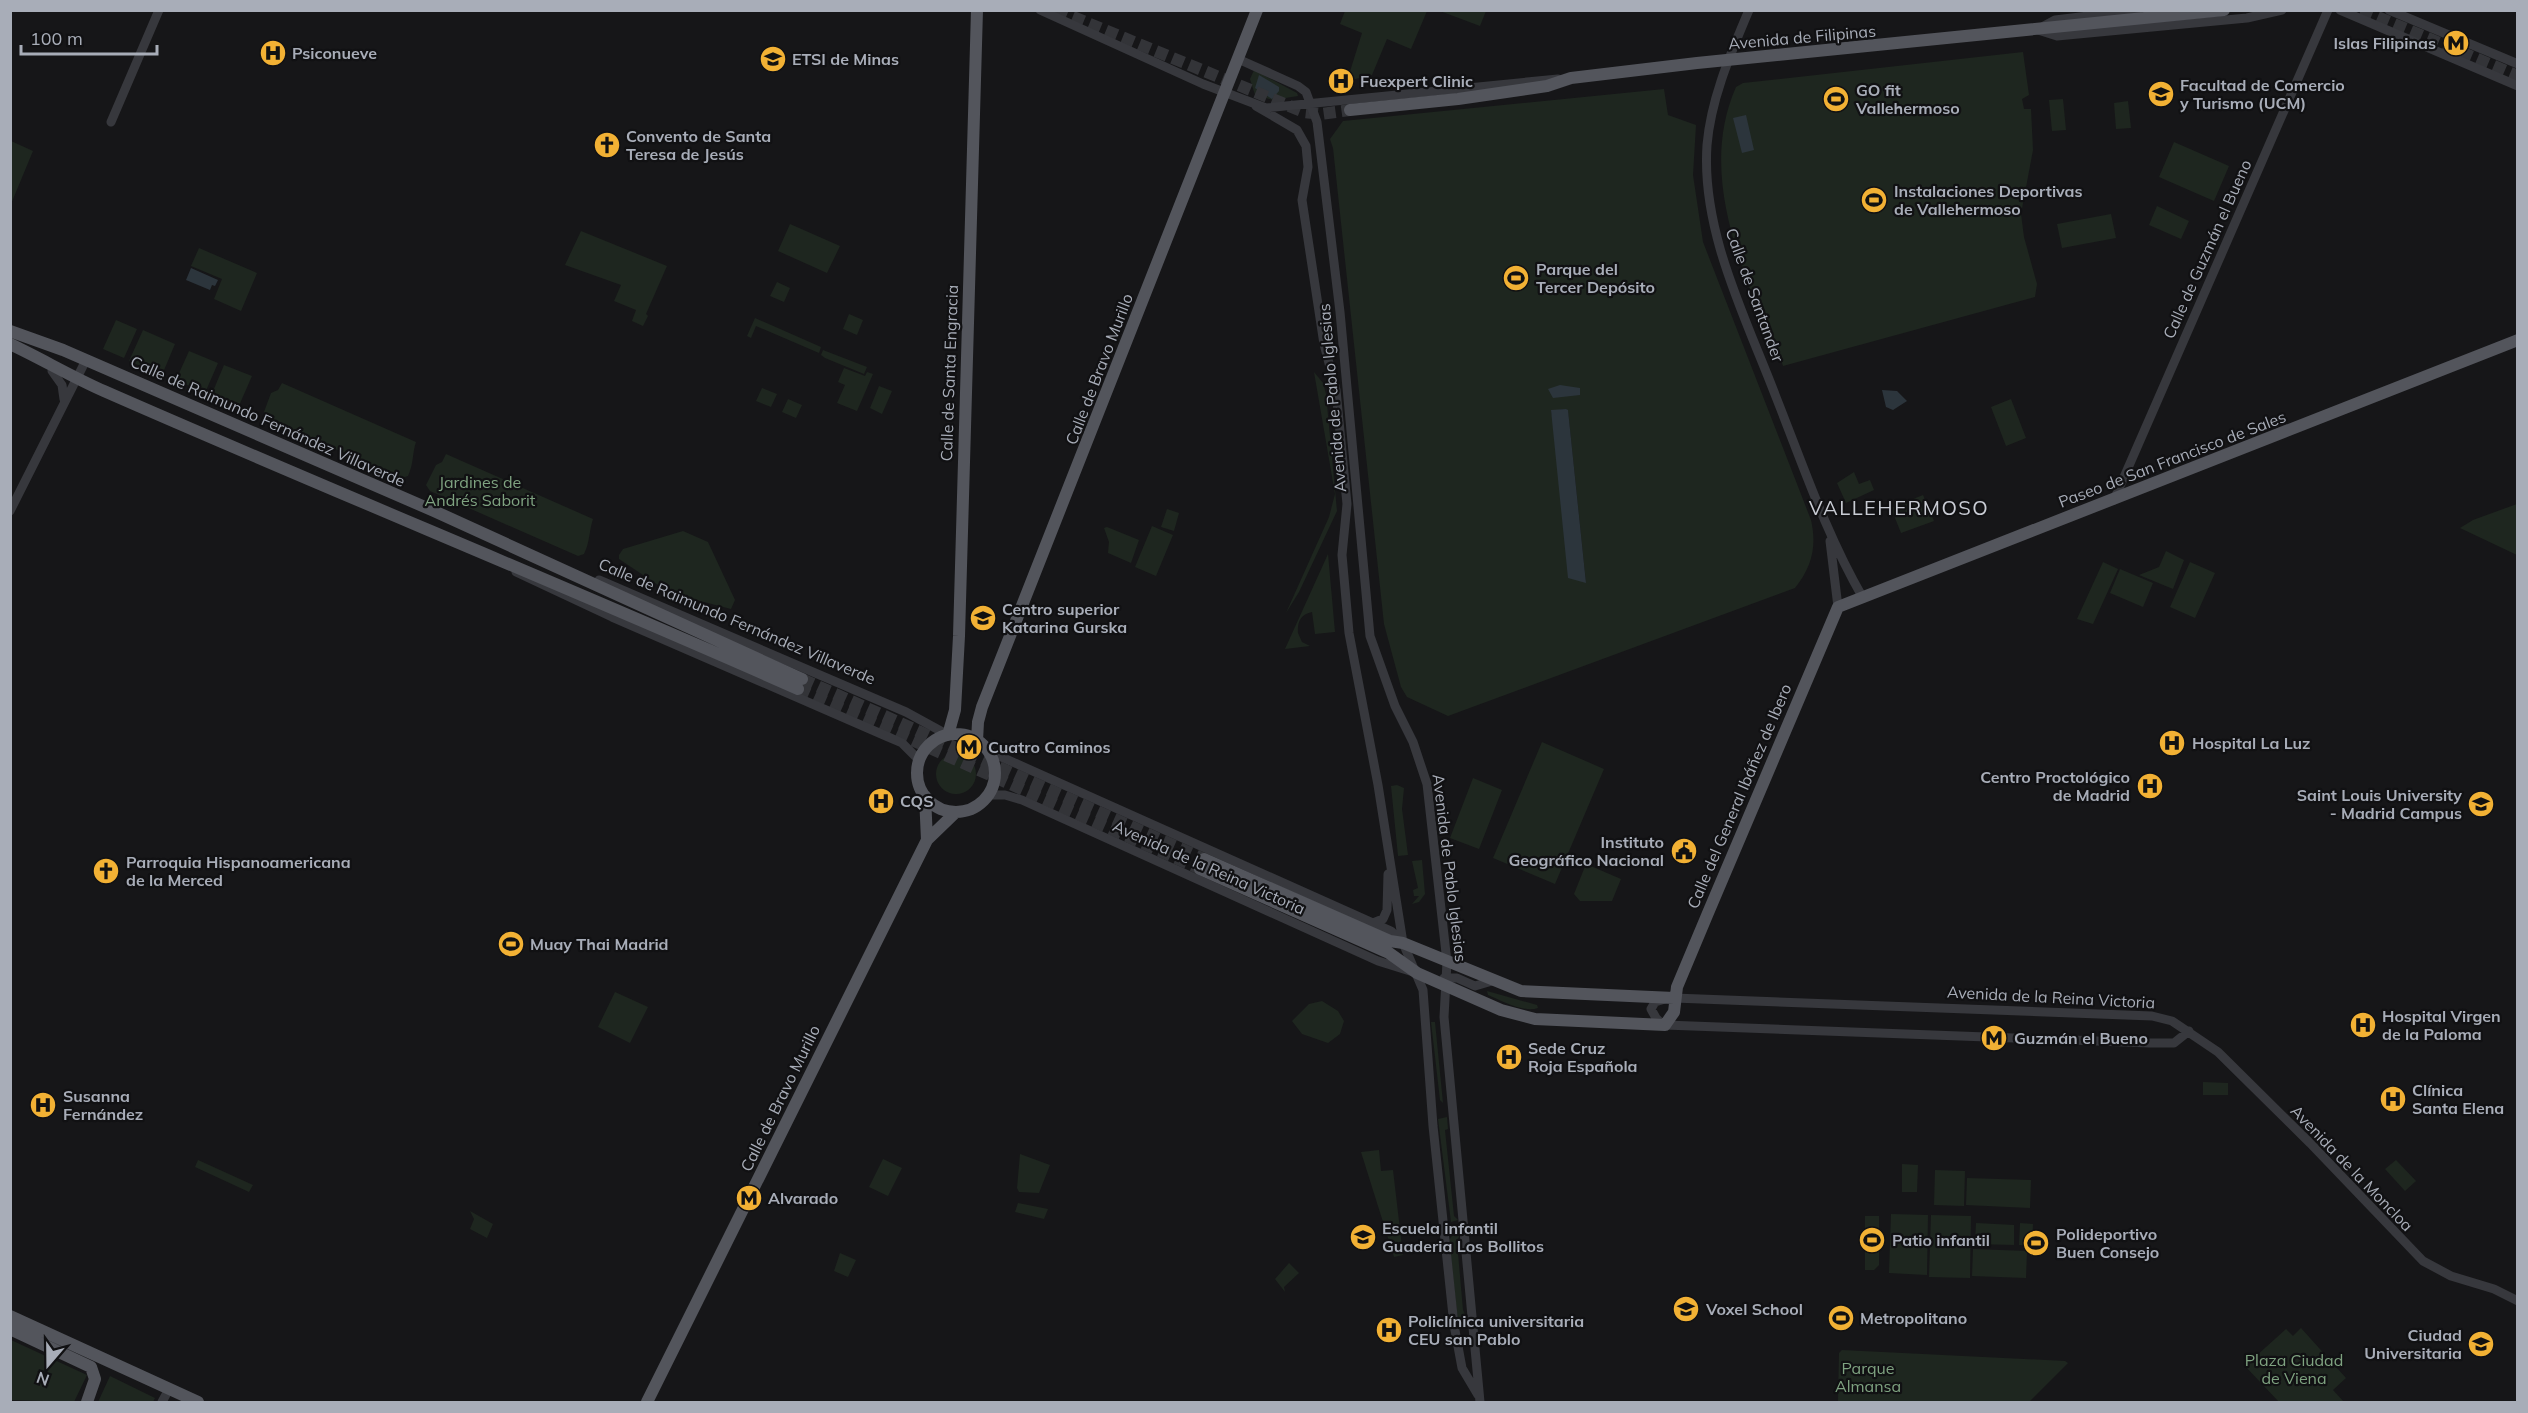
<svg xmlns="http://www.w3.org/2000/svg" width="2528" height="1413" font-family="Mulish,sans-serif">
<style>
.green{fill:#1e261f;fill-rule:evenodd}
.water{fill:#2c353c}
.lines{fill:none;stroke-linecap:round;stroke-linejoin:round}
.major-tunnel{stroke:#333438;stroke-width:12;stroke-dasharray:12 6;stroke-linecap:butt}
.minor{stroke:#37383d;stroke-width:9}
.major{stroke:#53555c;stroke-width:12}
.labels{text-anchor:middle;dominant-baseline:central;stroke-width:4.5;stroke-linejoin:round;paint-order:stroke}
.street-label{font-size:16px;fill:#a8adb8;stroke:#111113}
.poi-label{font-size:16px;font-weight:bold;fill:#a8adb8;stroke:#111113;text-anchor:start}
.park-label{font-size:16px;fill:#7fa381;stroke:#111113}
.quarter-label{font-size:20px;letter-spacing:1.5px;fill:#c9ccd4;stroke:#111113}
</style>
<rect width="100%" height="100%" fill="#161618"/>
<path class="green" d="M1345 11V10L1427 11 1411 49 1387 39 1372 75 1347 81 1362 33 1340 24Z
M1440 11 1486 10V11L1480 26Z
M2023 52 2029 95 2022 99 2024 109H2031L2033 150 2021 214 2024 237 2037 284 2035 297 1783 366 1770 325 1764 327C1735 250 1701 167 1736 87L1743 83Z
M1254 70 1297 93 1298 96 1273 100 1255 95 1250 79Z
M1664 89 1668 115 1696 125 1693 175 1703 242 1811 520C1817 546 1812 567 1795 588L1448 716 1407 697 1401 687 1384 624 1333 148 1330 139 1343 121ZM1566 409 1568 411 1586 583 1551 411Z
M2063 99 2066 130 2052 131 2049 100Z
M2128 101 2131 128 2116 129 2114 103Z
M11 141 33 151 11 204Z
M2174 142 2229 166 2214 201 2159 177Z
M2157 206 2189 221 2181 239 2149 225Z
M2111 214 2116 238 2062 248 2057 224Z
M790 224 840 246 827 273 778 251Z
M581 231 667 266 646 314 648 316 643 326 632 321 636 310 614 301 621 285 565 265Z
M199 248 257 273 241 311 214 299 222 279 191 266Z
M777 282 790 288 784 302 770 296Z
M849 314 863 320 857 335 843 329Z
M755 318 821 347 819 353 756 326 751 338 747 336Z
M116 320 137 329 124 358 103 349Z
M143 330 175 344 162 375 129 361Z
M823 350 867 367 864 374 825 358 821 355Z
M189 351 218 363 205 393 176 380Z
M224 365 252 376 238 408 211 396Z
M844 368 865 376 867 372 873 374 857 411 837 403 845 385 838 382Z
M1314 372 1323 383 1326 394 1337 511 1299 592 1286 613 1329 517 1335 494Z
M282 383 416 442C412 454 414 463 408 476L401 478 267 419 264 412 271 393 278 390Z
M879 386 892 391 882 414 870 408Z
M762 388 777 394 771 407 756 401Z
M788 399 802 405 796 418 782 412Z
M2011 399 2026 438 2006 446 1991 407Z
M446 454 593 519C589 531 590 542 584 554L578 556 430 491 426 485 436 465 442 462Z
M1854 472 1859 484 1870 480 1874 490 1846 503 1837 483Z
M1923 495 1934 521 1901 533 1891 508Z
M2517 504V555L2460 528 2473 520Z
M1167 509 1179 513 1174 531 1161 527Z
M1152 526 1173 535 1156 576 1135 567Z
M1107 527 1139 540 1131 563 1108 553 1109 542 1104 528Z
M683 531 708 542 735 600 731 609 681 596 661 587 619 559V555L623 549Z
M2166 551 2184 560 2173 589 2139 575 2159 567Z
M1328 554 1335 632 1315 634 1312 612C1301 614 1297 622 1298 633L1302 642 1310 646 1285 649Z
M2103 562 2118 569 2093 624 2077 619Z
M2190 562 2215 573 2195 618 2170 607Z
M2120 569 2153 583 2143 607 2110 593Z
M1542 742 1604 769 1555 884 1493 858Z
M936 774a20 20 0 1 1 40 0a20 20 0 1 1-40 0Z
M1473 778 1502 790 1479 849 1450 838Z
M1397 785 1404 788 1402 809 1408 855 1398 856 1391 786Z
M1422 860 1425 894 1419 902 1412 904 1419 896H1414L1413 890 1418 888 1412 861Z
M1586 864 1621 879 1612 901H1580L1574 894Z
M1487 991 1537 1005 1538 1008C1524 1013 1502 1001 1488 995Z
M615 992 648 1007 630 1043 598 1027Z
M1322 1001 1338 1011 1344 1021 1340 1034 1328 1043 1302 1034 1292 1021 1309 1004Z
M1431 1022H1435L1443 1103 1440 1100Z
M2203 1082 2228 1083V1095H2203Z
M1447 1117 1448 1129 1445 1130 1454 1216 1458 1220 1451 1222 1438 1119Z
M1379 1150 1381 1171 1393 1170 1403 1255 1394 1257 1361 1152Z
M1020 1154 1050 1165 1039 1193 1019 1192 1017 1188Z
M883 1159 902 1168 888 1196 869 1187Z
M198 1160 253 1185 249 1192 195 1167Z
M2396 1160 2416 1181 2405 1191 2385 1169Z
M1902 1164 1918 1165 1917 1192H1902Z
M1935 1170 1965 1171 1964 1206 1934 1205Z
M1967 1178 2031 1180 2030 1208 1966 1205Z
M1018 1203 1048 1209 1044 1219 1015 1212Z
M470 1211 493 1224 487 1238 470 1229 474 1219Z
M1891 1214 1928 1215 1927 1275 1889 1273Z
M1931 1215 1971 1216 1970 1278 1929 1277Z
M1865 1216H1879V1265L1874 1270H1865Z
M1976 1223 2014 1225V1245L1975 1244Z
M2020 1223 2033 1224 2032 1246 2019 1245Z
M1454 1233 1459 1236 1457 1242 1463 1310 1468 1321H1458L1449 1240Z
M1973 1249 2027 1251 2026 1278 1972 1276Z
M840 1253 856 1260 848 1277 834 1271Z
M1289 1263 1299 1273 1284 1287 1285 1292 1275 1279Z
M2301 1328 2346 1378 2333 1390 2344 1402H2279L2245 1366 2286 1329 2293 1336Z
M11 1340 87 1375 74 1402 11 1400Z
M1842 1350 2065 1361 2068 1363 2029 1402H1838L1839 1353Z
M110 1376 155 1398 153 1402H98Z"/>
<path class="water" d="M1259 75 1279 87V91L1272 99 1255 88Z
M1746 115 1754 150 1742 153 1733 118Z
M191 268 218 280 215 286 212 285 210 290 186 280Z
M1560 385 1580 388V395L1553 398 1548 389Z
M1882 390 1897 391 1907 401 1893 410 1886 407Z
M1566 409 1568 410 1586 583 1568 578 1551 410Z"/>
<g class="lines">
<path class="major-tunnel" d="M1056 10 1304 112 1321 114 1350 110
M2361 10 2518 76
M802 679 1204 859
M798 689 1200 869"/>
<path class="minor" d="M1040 10 1203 84 1266 108 1558 79
M1749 10C1731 53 1711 98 1707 145 1701 232 1746 318 1776 397 1803 465 1826 534 1863 598
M2340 10 2518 86
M2389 10 2518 64
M2044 26 2055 20 2138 10
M2038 30 2057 36 2247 18 2282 10
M1238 59 1298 86 1306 92 1317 122 1340 312 1370 636 1395 706 1413 742 1427 784 1447 962 1444 1017 1480 1402
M1256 106 1297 130 1306 146 1308 167 1302 200 1324 344 1336 390 1347 504 1342 555 1349 633 1378 785 1403 943 1423 990 1433 1126 1454 1325 1462 1368 1478 1395
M111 122 159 10
M52 371 62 385 64 399
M2114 500 2328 10
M10 511 86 360
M1830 541 1838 607
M516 572 612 617 886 736 902 743 919 760
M599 580 906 712 948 735
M988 751 1391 931 1403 943
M988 795H1005L1022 800 1378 961 1410 971
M1373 923 1383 919 1387 910 1388 874
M1444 978H1457L1475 986 1492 981
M1674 998 2152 1016 2172 1021 2218 1052 2310 1143 2423 1261 2451 1276 2494 1289 2518 1301
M1663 1025 1656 1018 1651 1009 1655 1002 1665 999
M1665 1025 2150 1043H2174L2189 1031
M162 1402 169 1389"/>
<path class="major" d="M1350 110 1458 99 1547 86 1571 78 1697 63 2224 10
M10 331 63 350 434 511 802 679
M10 344C42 359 72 377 104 391 334 492 568 587 798 689
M917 773a39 39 0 1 1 78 0a39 39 0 1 1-78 0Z
M948 735 955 710 959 636 977 10
M977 741 978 722 982 707 1257 10
M925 796 927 840
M1204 859 1390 941 1403 943 1521 991 1674 998
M1200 869 1389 953 1417 973 1501 1010 1535 1019 1665 1025 1674 1012 1677 987 1708 913 1838 607 2518 340
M10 1316 198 1402
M10 1329 91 1367 95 1379 87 1402
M647 1402 927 840 956 812"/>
</g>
<defs>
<symbol id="metro-disc" viewBox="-11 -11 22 22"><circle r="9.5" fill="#f2b134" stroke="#111113"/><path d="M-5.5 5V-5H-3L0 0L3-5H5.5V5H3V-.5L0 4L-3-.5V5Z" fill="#111"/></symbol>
<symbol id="hospital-disc" viewBox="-11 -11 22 22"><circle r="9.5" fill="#f2b134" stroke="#111113"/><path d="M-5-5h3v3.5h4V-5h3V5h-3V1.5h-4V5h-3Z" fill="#111"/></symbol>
<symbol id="university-disc" viewBox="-11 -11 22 22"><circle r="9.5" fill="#f2b134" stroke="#111113"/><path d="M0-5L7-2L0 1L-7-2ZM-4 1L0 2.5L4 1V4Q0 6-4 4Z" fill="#111"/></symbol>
<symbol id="stadium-disc" viewBox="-11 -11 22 22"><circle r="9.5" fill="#f2b134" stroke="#111113"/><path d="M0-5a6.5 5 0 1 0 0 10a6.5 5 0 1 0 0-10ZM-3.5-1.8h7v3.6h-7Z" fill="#111"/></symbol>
<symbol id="church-disc" viewBox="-11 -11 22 22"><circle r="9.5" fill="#f2b134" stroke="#111113"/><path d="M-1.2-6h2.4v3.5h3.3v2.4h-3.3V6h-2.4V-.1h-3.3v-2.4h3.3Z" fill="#111"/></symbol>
<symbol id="civic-disc" viewBox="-11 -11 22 22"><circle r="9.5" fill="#f2b134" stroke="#111113"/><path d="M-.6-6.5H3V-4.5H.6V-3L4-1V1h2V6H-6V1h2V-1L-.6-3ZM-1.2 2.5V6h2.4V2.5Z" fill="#111"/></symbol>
<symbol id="school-disc" viewBox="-11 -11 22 22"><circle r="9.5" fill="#f2b134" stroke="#111113"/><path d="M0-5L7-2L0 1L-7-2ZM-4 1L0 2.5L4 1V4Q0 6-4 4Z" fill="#111"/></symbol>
</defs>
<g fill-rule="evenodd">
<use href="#metro-disc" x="2441" y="28" width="30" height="30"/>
<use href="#hospital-disc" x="258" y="38" width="30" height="30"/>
<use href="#university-disc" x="758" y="44" width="30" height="30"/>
<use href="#hospital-disc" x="1326" y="66" width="30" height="30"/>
<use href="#university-disc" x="2146" y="79" width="30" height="30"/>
<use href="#stadium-disc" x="1821" y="84" width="30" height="30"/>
<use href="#church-disc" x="592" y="130" width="30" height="30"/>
<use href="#stadium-disc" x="1859" y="185" width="30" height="30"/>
<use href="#stadium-disc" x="1501" y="263" width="30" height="30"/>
<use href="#university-disc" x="968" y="603" width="30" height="30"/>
<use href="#hospital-disc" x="2157" y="728" width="30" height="30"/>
<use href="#metro-disc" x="954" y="732" width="30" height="30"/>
<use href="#hospital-disc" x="2135" y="771" width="30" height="30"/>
<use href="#hospital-disc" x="866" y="786" width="30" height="30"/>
<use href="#university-disc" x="2466" y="789" width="30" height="30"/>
<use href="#civic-disc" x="1669" y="836" width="30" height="30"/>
<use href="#church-disc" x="91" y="856" width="30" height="30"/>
<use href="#stadium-disc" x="496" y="929" width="30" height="30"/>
<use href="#hospital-disc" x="2348" y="1010" width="30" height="30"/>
<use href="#metro-disc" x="1979" y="1023" width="30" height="30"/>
<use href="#hospital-disc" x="1494" y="1042" width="30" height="30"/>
<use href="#hospital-disc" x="2378" y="1084" width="30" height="30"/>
<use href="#hospital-disc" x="28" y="1090" width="30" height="30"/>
<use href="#metro-disc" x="734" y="1183" width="30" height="30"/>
<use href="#school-disc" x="1348" y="1222" width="30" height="30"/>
<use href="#stadium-disc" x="1857" y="1225" width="30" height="30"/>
<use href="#stadium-disc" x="2021" y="1228" width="30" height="30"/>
<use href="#university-disc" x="1671" y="1294" width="30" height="30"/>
<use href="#stadium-disc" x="1826" y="1303" width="30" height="30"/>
<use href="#hospital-disc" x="1374" y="1315" width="30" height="30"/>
<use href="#university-disc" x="2466" y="1329" width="30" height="30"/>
</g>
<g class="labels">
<g class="street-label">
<text transform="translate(1802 37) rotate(-5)">Avenida de Filipinas</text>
<text transform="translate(2207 249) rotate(-66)">Calle de Guzmán el Bueno</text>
<text transform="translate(1755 295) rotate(70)">Calle de Santander</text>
<text transform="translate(1099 369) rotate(-69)">Calle de Bravo Murillo</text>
<text transform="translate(949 373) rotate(-88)">Calle de Santa Engracia</text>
<text transform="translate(1332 398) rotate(-95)">Avenida de Pablo Iglesias</text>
<text transform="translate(268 421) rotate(24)">Calle de Raimundo Fernández Villaverde</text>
<text transform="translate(2172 459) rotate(-21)">Paseo de San Francisco de Sales</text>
<text transform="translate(737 621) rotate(23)">Calle de Raimundo Fernández Villaverde</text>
<text transform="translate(1739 796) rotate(-67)">Calle del General Ibáñez de Ibero</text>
<text transform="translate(1209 867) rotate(24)">Avenida de la Reina Victoria</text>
<text transform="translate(1450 868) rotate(83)">Avenida de Pablo Iglesias</text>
<text transform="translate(2051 997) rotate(3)">Avenida de la Reina Victoria</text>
<text transform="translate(780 1098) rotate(-64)">Calle de Bravo Murillo</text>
<text transform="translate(2352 1168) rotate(46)">Avenida de la Moncloa</text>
</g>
<g class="poi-label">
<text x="2436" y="43" text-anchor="end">Islas Filipinas</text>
<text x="292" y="53">Psiconueve</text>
<text x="792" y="59">ETSI de Minas</text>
<text x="1360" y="81">Fuexpert Clinic</text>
<text x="2180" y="85">Facultad de Comercio<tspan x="2180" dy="18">y Turismo (UCM)</tspan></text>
<text x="1856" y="90">GO fit<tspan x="1856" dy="18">Vallehermoso</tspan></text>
<text x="626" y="136">Convento de Santa<tspan x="626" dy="18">Teresa de Jesús</tspan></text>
<text x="1894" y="191">Instalaciones Deportivas<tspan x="1894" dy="18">de Vallehermoso</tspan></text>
<text x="1536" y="269">Parque del<tspan x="1536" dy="18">Tercer Depósito</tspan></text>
<text x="1002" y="609">Centro superior<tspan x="1002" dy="18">Katarina Gurska</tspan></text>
<text x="2192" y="743">Hospital La Luz</text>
<text x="988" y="747">Cuatro Caminos</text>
<text x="2130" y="777" text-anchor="end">Centro Proctológico<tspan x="2130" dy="18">de Madrid</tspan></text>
<text x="2462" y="795" text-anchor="end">Saint Louis University<tspan x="2462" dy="18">- Madrid Campus</tspan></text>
<text x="900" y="801">CQS</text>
<text x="1664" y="842" text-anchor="end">Instituto<tspan x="1664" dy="18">Geográfico Nacional</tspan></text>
<text x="126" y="862">Parroquia Hispanoamericana<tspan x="126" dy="18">de la Merced</tspan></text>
<text x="530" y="944">Muay Thai Madrid</text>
<text x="2382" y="1016">Hospital Virgen<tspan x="2382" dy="18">de la Paloma</tspan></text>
<text x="2014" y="1038">Guzmán el Bueno</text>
<text x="1528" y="1048">Sede Cruz<tspan x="1528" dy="18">Roja Española</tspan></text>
<text x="2412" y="1090">Clínica<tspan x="2412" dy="18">Santa Elena</tspan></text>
<text x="63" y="1096">Susanna<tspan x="63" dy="18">Fernández</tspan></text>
<text x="768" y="1198">Alvarado</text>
<text x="1382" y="1228">Escuela infantil<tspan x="1382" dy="18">Guaderia Los Bollitos</tspan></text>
<text x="2056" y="1234">Polideportivo<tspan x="2056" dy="18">Buen Consejo</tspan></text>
<text x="1892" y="1240">Patio infantil</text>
<text x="1706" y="1309">Voxel School</text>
<text x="1860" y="1318">Metropolitano</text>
<text x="1408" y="1321">Policlínica universitaria<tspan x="1408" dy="18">CEU san Pablo</tspan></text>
<text x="2462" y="1335" text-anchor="end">Ciudad<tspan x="2462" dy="18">Universitaria</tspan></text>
</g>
<g class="park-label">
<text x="480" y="482">Jardines de<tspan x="480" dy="18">Andrés Saborit</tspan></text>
<text x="2294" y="1360">Plaza Ciudad<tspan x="2294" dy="18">de Viena</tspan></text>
<text x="1868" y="1368">Parque<tspan x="1868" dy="18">Almansa</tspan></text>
</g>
<g class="quarter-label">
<text x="1899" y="507">VALLEHERMOSO</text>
</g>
</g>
<rect width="2528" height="1413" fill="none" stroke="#a8adb8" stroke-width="24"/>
<g transform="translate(48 1365) rotate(200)" stroke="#111113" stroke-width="4.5" paint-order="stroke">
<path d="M0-4.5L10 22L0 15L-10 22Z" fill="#a8adb8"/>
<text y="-9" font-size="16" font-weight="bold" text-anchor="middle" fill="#a8adb8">N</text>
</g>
<path d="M21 45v9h136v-9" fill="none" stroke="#a8adb8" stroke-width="3"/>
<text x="30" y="45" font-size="18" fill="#a8adb8" stroke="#111113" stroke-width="4.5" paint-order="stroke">100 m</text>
</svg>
